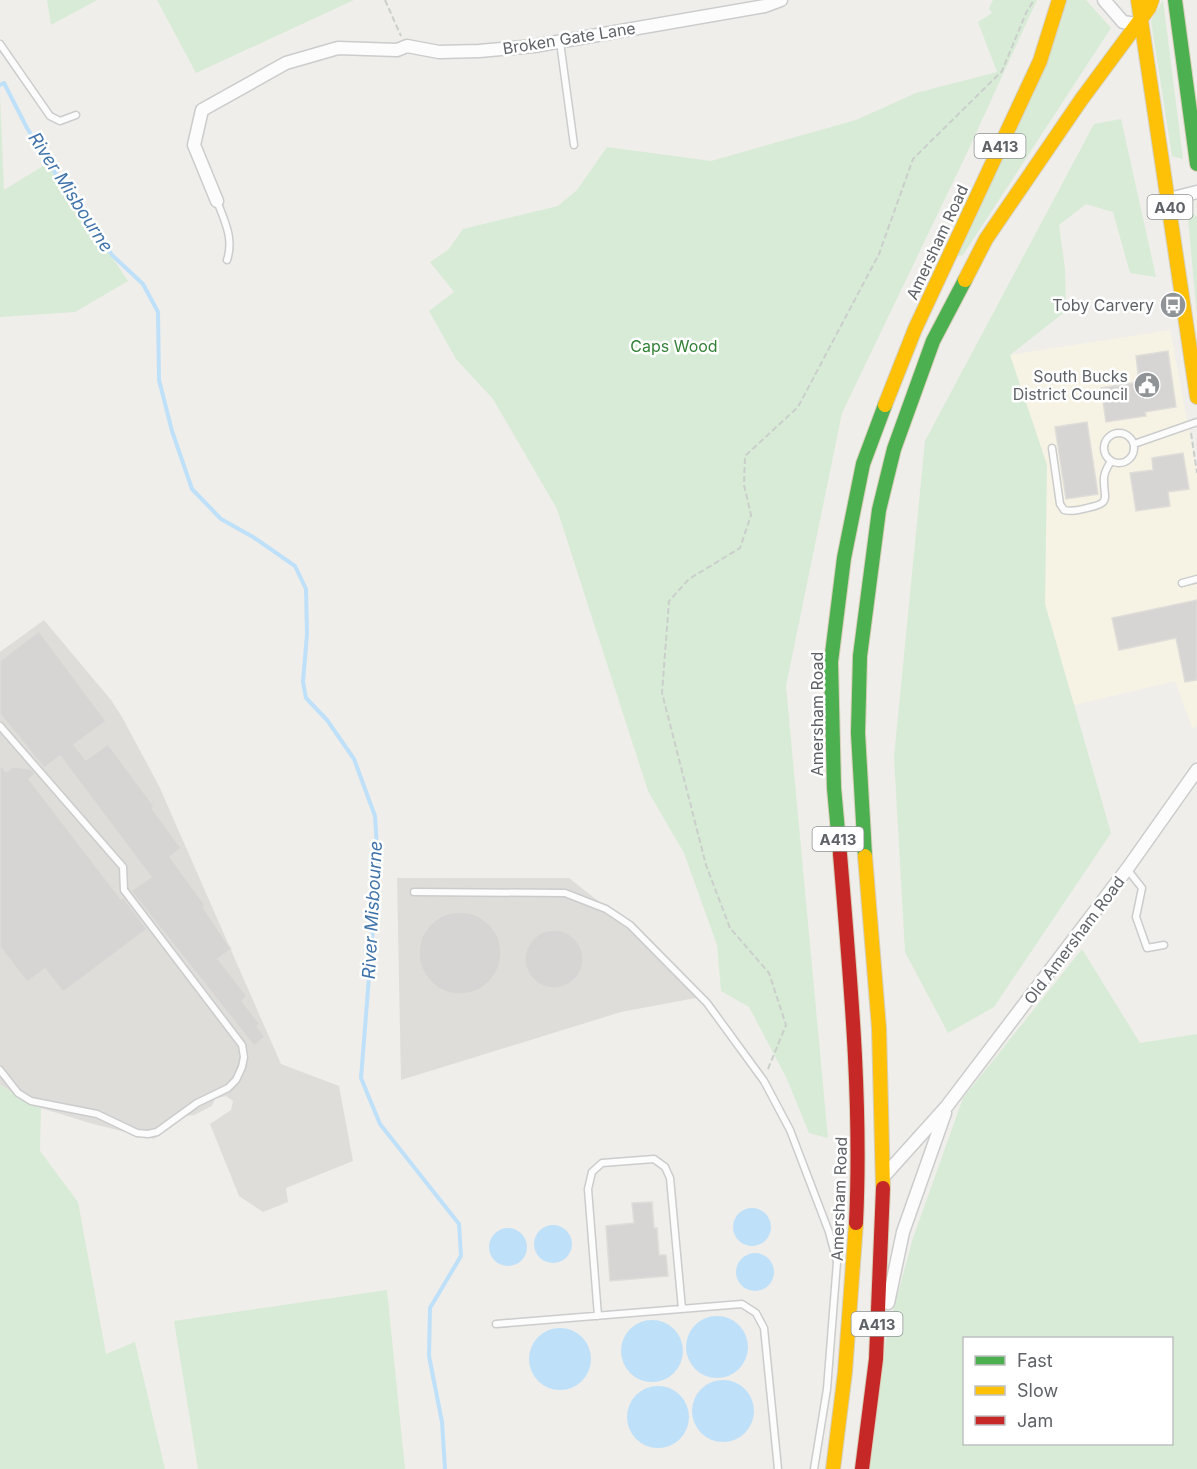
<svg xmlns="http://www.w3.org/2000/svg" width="1197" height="1469" font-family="Inter,sans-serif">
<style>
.commercial{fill:#f7f3e4}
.industrial{fill:#dfddda}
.green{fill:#d8ebd6;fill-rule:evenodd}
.water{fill:#bfe0f9}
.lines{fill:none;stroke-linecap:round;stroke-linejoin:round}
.stream{stroke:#bfe0f9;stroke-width:4}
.building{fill:#d6d5d3;stroke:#deddd9;stroke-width:1.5}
.lane-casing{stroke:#cbcccc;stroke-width:9}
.street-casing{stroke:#cbcccc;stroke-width:15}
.fast-casing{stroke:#d7ceb8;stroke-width:16}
.slow-casing{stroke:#d7ceb8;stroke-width:16}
.jam-casing{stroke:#d7ceb8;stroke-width:16}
.path{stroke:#cacfcc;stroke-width:2;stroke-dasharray:6 3;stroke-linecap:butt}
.lane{stroke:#fdfcfc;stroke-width:6}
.street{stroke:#fdfcfc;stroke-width:12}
.fast{stroke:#4caf50;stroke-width:14}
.slow{stroke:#ffc107;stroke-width:14}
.jam{stroke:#c62828;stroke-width:14}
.labels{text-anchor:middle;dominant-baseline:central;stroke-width:5;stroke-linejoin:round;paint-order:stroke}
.shield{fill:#fff;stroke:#8f9295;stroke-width:1.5}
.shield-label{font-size:15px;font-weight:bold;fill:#5f6368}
.street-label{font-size:16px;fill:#5f6368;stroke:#fff}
.poi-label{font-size:16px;fill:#5f6368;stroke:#fff;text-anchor:end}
.park-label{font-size:16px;fill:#348238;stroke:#fff}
.water-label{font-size:18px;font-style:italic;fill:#4174aa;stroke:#fff}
</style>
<rect width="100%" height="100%" fill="#efeeea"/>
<path class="commercial" d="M1170 330 1197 473V724L1193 730 1175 681 1074 705 1045 604 1047 465 1010 355Z"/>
<path class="industrial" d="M44 620 111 700 122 717 159 786 281 1064 339 1086 353 1161 286 1188 288 1202 263 1212 239 1196 210 1124 231 1110 233 1101 226 1096 215 1099 212 1106 194 1115 185 1116 154 1139 93 1124 41 1108 0 1085V652Z
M397 878H569L621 919 701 997 621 1012 401 1080Z"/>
<path class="green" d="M47 0H97L51 25Z
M157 0H354L196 73Z
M993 0H1037L966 155 842 413 786 686 828 1138 809 1133 787 1079 749 1007 721 991 717 945 684 853 648 791 557 509 493 399 456 359 429 311 454 292 430 262 448 250 463 229 558 206 577 190 607 147 711 161 856 120 916 93 997 72 978 22 992 13 989 8Z
M1066 0H1086L1111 28 963 255 954 257Z
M1163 0 1183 159 1172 156 1151 21Z
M0 94 4 190 48 163 128 281 75 312 0 317Z
M1121 119 1156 277 1130 273 1113 212 1086 204 1059 225 1065 269 1066 311 1010 355 1047 465 1045 604 1111 833 994 1007 948 1033 905 952 894 757 925 441 1094 124Z
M1187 207 1197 217V317Z
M1082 949 1140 1043 1197 1034V1469H870L887 1333 913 1238 963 1098ZM964 1338H1172V1444H964Z
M0 1085 41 1108 40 1151 78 1202 106 1354 135 1342 165 1469H0Z
M387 1290 405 1469H198L174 1321Z"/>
<path class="water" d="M733 1227a19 19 0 1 1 38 0a19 19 0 1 1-38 0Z
M534 1244a19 19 0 1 1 38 0a19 19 0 1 1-38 0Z
M489 1247a19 19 0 1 1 38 0a19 19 0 1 1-38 0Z
M736 1272a19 19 0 1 1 38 0a19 19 0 1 1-38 0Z
M686 1347a31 31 0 1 1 62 0a31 31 0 1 1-62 0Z
M621 1351a31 31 0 1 1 62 0a31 31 0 1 1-62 0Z
M529 1359a31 31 0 1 1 62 0a31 31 0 1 1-62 0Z
M692 1411a31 31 0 1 1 62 0a31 31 0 1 1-62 0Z
M627 1417a31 31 0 1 1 62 0a31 31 0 1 1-62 0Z"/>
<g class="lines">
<path class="stream" d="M0 85 4 83 27 128 54 171 112 255 143 284 158 312 159 380 172 431 192 489 221 519 253 537 295 566 306 589 307 634 303 682 306 698 327 720 354 759 375 816 378 864 361 1078 380 1124 459 1224 461 1256 430 1308 429 1356 442 1422 445 1469"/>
</g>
<path class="building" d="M1168 351 1176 407 1145 412 1146 416 1106 422 1101 388 1139 382 1136 356Z
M1087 422 1098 494 1066 499 1055 427Z
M1183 453 1189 489 1168 492 1170 506 1136 511 1130 473 1153 470 1152 458Z
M1197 600V680L1185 682 1176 638 1119 650 1112 618Z
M39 631 106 721 74 745 86 760 108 744 154 806 152 808 181 848 170 857 205 905 203 907 231 949 218 959 247 996 242 1001 260 1024 257 1026 265 1037 254 1046 131 891 151 877 60 756 44 768 0 714V661Z
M0 764 6 772 13 767 31 769 35 774 29 779 121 899 123 897 147 929 63 992 45 969 27 982 0 947Z
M419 953a41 41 0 1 1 82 0a41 41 0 1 1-82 0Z
M525 959a29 29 0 1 1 58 0a29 29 0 1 1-58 0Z
M652 1202 654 1228H657L659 1255H666L668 1276 610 1281 606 1226 634 1223 632 1203Z"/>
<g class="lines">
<defs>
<path id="lane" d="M560 42 574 145
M0 44 50 116 60 121 76 115
M217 201C225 222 234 239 227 260
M1104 448a15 15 0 1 1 30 0a15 15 0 1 1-30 0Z
M1134 444 1197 422
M1052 448 1060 504 1064 510C1072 512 1079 510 1087 508 1113 503 1103 498 1104 478 1104 472 1108 466 1111 461
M1182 583 1197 579
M0 726 123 867 124 890 242 1045 244 1057 242 1067 236 1080 228 1088 197 1103 157 1132 148 1134 137 1133 97 1114 31 1101 18 1093 0 1070
M1127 869 1142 888 1136 917 1147 948 1164 945
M414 892 565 893 606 909 630 925 707 1003 764 1081 790 1130 829 1232 837 1262 827 1389 814 1469
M598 1316 588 1189 592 1172 602 1163 654 1159 665 1167 670 1178 682 1309
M496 1324 742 1304 756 1313 764 1328 778 1469"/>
<path id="street" d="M1104 0 1123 22 1136 24
M1169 199 1197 192
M217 201 194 145 202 110 286 63 338 48 397 50 407 46 439 52 479 51 534 46 765 6 781 0
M885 1175 947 1106 1127 869 1197 770
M888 1303 903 1232 945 1113"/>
<path id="fast" d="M1175 0 1197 164
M840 854 834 788 831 662 844 558 863 464 885 405
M865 856 858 733 860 656 879 510 894 449 933 341 965 280"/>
<path id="slow" d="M1138 0 1197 397
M965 280 986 239 1081 100 1149 8 1152 0
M885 405 915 329 1040 61 1059 0
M865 856 879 1028 883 1188
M833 1469 845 1372 856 1223"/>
<path id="jam" d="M840 854C850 977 862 1100 856 1223
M862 1469 876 1359 883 1188"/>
</defs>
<use href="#lane" class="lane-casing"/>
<use href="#street" class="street-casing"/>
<use href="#fast" class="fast-casing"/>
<use href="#slow" class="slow-casing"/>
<use href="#jam" class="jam-casing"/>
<path class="path" d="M385 0 401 36
M1191 433 1197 473
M768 1069 786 1025 769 973 730 928 706 865 662 693 669 601 689 579 740 548 751 515 744 485 745 456 798 407 879 254 913 159 1002 71 1026 13 1034 0"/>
<use href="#lane" class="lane"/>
<use href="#street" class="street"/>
<use href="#fast" class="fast"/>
<use href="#slow" class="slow"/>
<use href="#jam" class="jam"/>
</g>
<defs>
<symbol id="bus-disc" viewBox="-11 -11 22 22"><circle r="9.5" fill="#919496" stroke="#fff"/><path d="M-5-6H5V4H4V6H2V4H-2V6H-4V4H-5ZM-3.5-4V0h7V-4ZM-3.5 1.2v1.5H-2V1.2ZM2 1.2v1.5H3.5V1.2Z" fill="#fff"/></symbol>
<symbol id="civic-disc" viewBox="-11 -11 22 22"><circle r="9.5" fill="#919496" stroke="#fff"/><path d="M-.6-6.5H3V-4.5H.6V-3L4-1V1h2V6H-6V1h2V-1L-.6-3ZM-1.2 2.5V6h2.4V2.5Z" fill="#fff"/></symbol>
</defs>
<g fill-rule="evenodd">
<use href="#bus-disc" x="1158" y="290" width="30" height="30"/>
<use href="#civic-disc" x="1132" y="370" width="30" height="30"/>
</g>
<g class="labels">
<g class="shield">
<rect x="974.5" y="134" width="51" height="24" rx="4.5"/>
<rect x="1147.5" y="195" width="45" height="24" rx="4.5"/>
<rect x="812.5" y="827" width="51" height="24" rx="4.5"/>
<rect x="851.5" y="1312" width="51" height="24" rx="4.5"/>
</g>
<g class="shield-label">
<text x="1000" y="146">A413</text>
<text x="1170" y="207">A40</text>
<text x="838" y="839">A413</text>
<text x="877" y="1324">A413</text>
</g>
<g class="street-label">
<text transform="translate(569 38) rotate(-9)">Broken Gate Lane</text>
<text transform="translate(937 242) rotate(-65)">Amersham Road</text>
<text transform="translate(817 714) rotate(-90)">Amersham Road</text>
<text transform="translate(1074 940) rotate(-53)">Old Amersham Road</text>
<text transform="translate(839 1199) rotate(-88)">Amersham Road</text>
</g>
<g class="poi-label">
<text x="1154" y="305">Toby Carvery</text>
<text x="1128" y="376">South Bucks<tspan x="1128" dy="18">District Council</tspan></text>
</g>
<g class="park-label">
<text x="674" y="346">Caps Wood</text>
</g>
<g class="water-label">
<text transform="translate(71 192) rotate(57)">River Misbourne</text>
<text transform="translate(372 910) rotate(-87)">River Misbourne</text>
</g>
</g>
<rect x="963" y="1337" width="210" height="108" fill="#ffffff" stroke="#bfc1c3" stroke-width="1.5"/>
<rect x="975" y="1356" width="30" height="9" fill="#4caf50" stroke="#bfc1c3" stroke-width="1.5"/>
<text x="1017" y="1367" font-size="18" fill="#5f6368">Fast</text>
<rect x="975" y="1386" width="30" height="9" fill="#ffc107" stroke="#bfc1c3" stroke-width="1.5"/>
<text x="1017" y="1397" font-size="18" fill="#5f6368">Slow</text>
<rect x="975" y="1416" width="30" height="9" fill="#c62828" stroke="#bfc1c3" stroke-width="1.5"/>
<text x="1017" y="1427" font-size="18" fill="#5f6368">Jam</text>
</svg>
